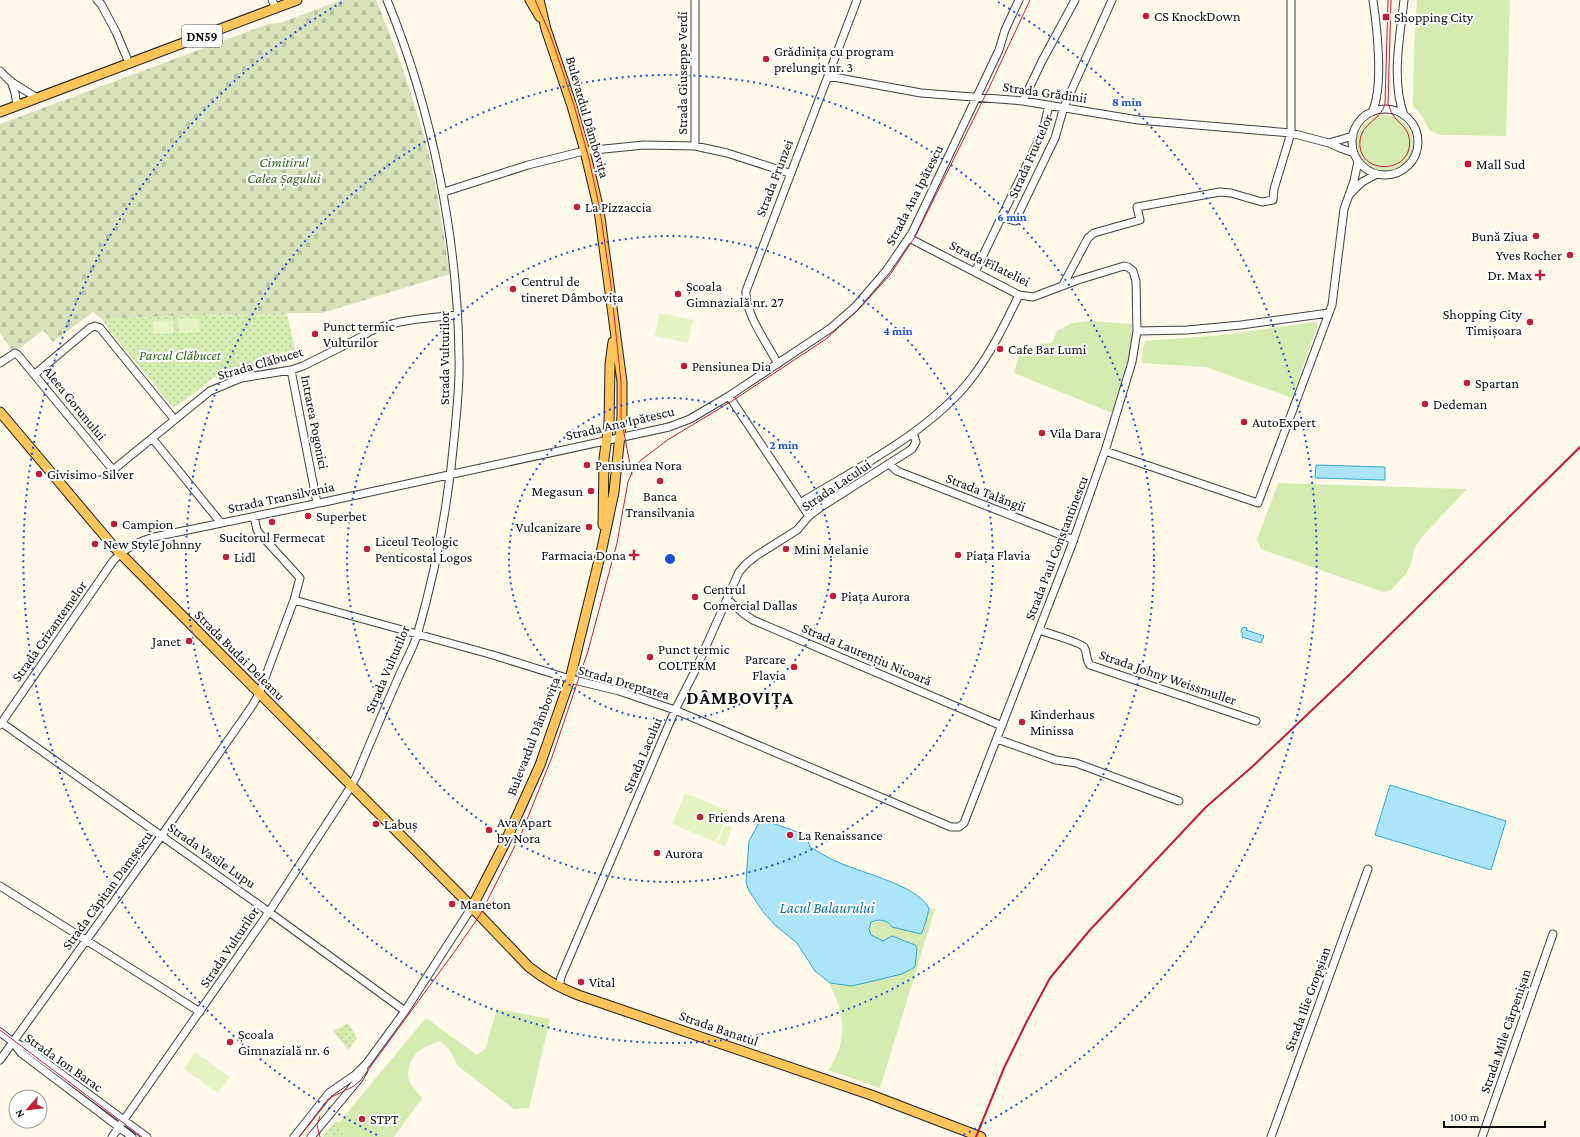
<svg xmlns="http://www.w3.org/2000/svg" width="1580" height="1137" font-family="'Crimson Pro',serif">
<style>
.grass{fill:#d6ebb2}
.cemetery{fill:url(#cemetery-stones)}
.park{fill:url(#park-dots)}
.pitch{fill:#e7f2c5}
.water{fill:#ace5f9;stroke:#2fa5d4}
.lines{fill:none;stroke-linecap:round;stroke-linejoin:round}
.minor-casing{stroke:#3f3f3f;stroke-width:9}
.major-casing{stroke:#1d1d1d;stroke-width:11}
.minor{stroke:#fff;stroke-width:7}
.major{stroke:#ffc45a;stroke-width:9}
.tram{stroke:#c21d38;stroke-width:1}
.rail{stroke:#c21d38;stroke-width:2}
.ring{fill:none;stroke:#1d4ed8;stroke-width:2;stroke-dasharray:2 4}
.poi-dot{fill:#c21d38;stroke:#fff;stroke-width:1.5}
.labels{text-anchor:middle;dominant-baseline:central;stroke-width:4;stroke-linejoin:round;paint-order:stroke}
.shield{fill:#fff;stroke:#555;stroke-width:1}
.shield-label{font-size:13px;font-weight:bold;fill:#0c0c0c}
.poi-label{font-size:14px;fill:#0c0c0c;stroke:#fff;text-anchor:start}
.street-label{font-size:14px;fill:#0c0c0c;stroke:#fff}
.park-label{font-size:14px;font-style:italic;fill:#326619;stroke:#fff}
.water-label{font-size:15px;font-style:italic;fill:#0f73a3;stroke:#fff}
.district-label{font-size:18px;font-weight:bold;letter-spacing:1px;fill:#0c0c0c;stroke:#fff}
.centre{fill:#1d4ed8;stroke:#fff;stroke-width:2}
.ring-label{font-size:12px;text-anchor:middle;font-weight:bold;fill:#1d4ed8;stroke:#fff;stroke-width:4;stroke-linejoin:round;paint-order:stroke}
</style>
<defs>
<pattern id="cemetery-stones" width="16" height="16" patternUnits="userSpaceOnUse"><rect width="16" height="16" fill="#d9e1bb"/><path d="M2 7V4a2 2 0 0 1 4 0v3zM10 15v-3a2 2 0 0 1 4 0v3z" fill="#b9c0a0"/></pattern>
<pattern id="park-dots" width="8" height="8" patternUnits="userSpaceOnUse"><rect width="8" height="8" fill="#d6ebb2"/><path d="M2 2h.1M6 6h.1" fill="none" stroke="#b6c898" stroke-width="1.8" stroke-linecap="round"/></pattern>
</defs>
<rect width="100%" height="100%" fill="#fff9ea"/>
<path class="grass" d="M1417 0H1510L1506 136 1441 135 1429 130 1423 118 1413 106 1414 49Z
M1357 143a28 28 0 1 1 56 0a28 28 0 1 1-56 0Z
M1091 321 1132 324 1133 349 1112 413 1014 373 1021 349 1034 347 1037 344 1052 343 1057 331 1072 323Z
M1315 322 1318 324 1292 398 1206 367 1141 363 1145 341 1222 335Z
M1278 483 1467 489 1421 538 1414 549 1411 564 1406 574 1391 590 1383 592 1261 549 1257 539Z
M929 908 935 909 880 1088 828 1070C842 1050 846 1030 839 1007 837 999 832 992 830 983L852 986 902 974 893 936 883 941 871 935 869 929 871 922 881 920 921 934 924 930Z
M497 1009 550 1019 529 1108 514 1109 458 1066 449 1049 440 1041C426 1046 413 1051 409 1067 409 1070 407 1074 408 1076 409 1085 417 1092 422 1098L394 1137H327L426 1018 477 1055 485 1049Z"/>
<path class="cemetery" d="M342 0H376C394 42 409 85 422 129 436 176 442 226 450 274L322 313H273L254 316 204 315 102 319 93 312 53 342 43 330 19 349 15 348 11 349 0 333V124L268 24 280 23Z"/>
<path class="park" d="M273 313H287L295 350 269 355 270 362 215 377 177 406H172L109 330 102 319 204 315 254 316Z
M348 1023 357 1038 348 1050 333 1031Z
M335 1120 344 1128 341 1137H323Z"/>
<path class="pitch" d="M659 313 693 320 688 343 655 336Z
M199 318 200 332 179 333 178 319Z
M173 320 174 333 153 334V321Z
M685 793 729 811 716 842 672 824Z
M725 825 732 828 725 846 717 843Z
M195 1052 230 1077 218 1093 184 1069Z"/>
<path class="water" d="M1316 465 1385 467V480L1315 478Z
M1243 627 1247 628 1246 630 1264 636 1261 643 1242 637 1243 633 1241 632Z
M1390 785 1506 821 1491 870 1375 835Z
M761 819 806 835 810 847C820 853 830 859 840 863 865 874 916 885 929 908 928 914 924 930 921 934L892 927C887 919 878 919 871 922L869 929 871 935 883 941 892 936 915 945 917 948 915 967 902 974 852 986 830 983 815 971 797 943 776 926 764 913 749 891 746 882 749 841Z"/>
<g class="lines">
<defs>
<path id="minor" d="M97 0 101 4 116 32 129 63
M272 0 276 8
M0 71 10 81 37 98
M828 76 921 93 1023 101 1138 120 1291 133 1329 143 1340 148 1354 153
M11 81 15 93 17 105
M1023 101 1042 61 1075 0
M1352 142a33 33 0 1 1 66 0a33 33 0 1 1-66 0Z
M1372 112C1384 88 1377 27 1373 0
M1404 115C1391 81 1400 36 1404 0
M1329 143 1353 136
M695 146V0
M444 192 528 165 584 151 644 145 695 146 727 153 789 173
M1351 193 1362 182 1377 174
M1001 217 1015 221 1055 138 1064 107 1112 0
M975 272 1043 131 1049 105
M1063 285 1088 238 1094 233 1140 220 1137 207 1220 192 1231 193 1262 202 1273 200 1274 189 1291 133V0
M1137 331 1187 330 1241 325 1329 313
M0 363 15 353 18 355 113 470 210 391 241 378 291 370 303 366 361 337C383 320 430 318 457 315
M778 364C767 343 745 314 746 291L857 0
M291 370 317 503
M35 374 90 328 95 326 100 328 174 419
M729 396 809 516
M152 438 221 523
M1105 451 1258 503 1332 305 1344 209 1354 181 1358 161
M890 465 897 471 1074 540
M800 503C856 469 931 431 971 379 991 353 1005 324 1019 295
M727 599 744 614 753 620 1002 726
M294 600 493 655 570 679 619 691 675 710 951 827H959L964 823 1071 547 1105 451 1132 362 1137 331 1136 281 1133 271 1128 267 1124 266 1078 280 1033 297 1019 295 909 238
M1039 630C1047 633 1080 642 1084 647 1088 653 1085 659 1090 665L1256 721
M2 723 269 912 405 1011
M0 725 113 561C125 548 137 542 154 537L329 501 669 427 690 419 729 396 831 328 855 307 886 271 912 233 999 50 1005 30 1019 0
M997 739 1056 760 1076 763 1179 801
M0 886 200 1012
M559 987 561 977 675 710 695 671 739 572 746 564 756 556 797 530 809 516 821 507 912 449 916 442 913 433
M0 1032 13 1042 21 1053 132 1137
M13 1042 25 1047 147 1137
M0 1060 162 835 252 706 259 694 294 600 300 578 260 534 257 530 254 517
M112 1137 269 912 348 791 356 777C370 743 384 710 399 676 405 662 414 647 418 632 437 566 449 499 455 430 457 406 460 382 459 358 458 240 432 109 387 0
M294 1137 329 1093 355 1075 367 1063 405 1011 472 907
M311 1137 359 1079 364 1070
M1271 1137 1368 869
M1482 1137 1553 934"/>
<path id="major" d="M530 0 540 17
M0 112 297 0
M0 412 114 547 461 896 529 967C544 979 560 988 578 995L871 1095 981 1137
M603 525 604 458 609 424 610 364 613 342
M472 907 503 847 540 765 570 679 602 548 614 492 622 416V382L599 210 585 151 572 106 546 29 539 0"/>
</defs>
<use href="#minor" class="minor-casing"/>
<use href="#major" class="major-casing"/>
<use href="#minor" class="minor"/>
<use href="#major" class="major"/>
<path class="tram" d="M535 0 550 34 574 105 589 159 600 210 611 286 621 382V417L632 475
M1388 0 1385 104C1381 120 1362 123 1360 140 1356 177 1416 175 1409 137 1407 127 1398 123 1393 115 1391 112 1390 108 1388 104L1391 0
M0 1030 142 1137
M320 1116 317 1125 320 1137
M299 1137 328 1099 354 1086 360 1081 455 951 480 915 522 832 552 757 588 651 617 543 628 482 633 470 641 460 669 439 732 401 826 339 858 310 890 275 916 235 988 90 1030 0"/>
<path class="rail" d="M976 1137 1004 1068 1027 1021 1050 978 1089 931 1206 807 1253 766 1350 674 1580 447"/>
</g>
<g class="ring">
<circle cx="670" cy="559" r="161"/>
<circle cx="670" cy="559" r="323"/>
<circle cx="670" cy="559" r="484"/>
<path d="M377 1135A646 646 0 0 1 342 2M998 2A646 646 0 0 1 963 1135"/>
</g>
<g class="poi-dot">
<circle cx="1146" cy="16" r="4"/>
<rect x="1382" y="13" width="8" height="8" rx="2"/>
<circle cx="766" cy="59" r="4"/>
<rect x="1464" y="160" width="8" height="8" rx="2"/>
<circle cx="577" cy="207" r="4"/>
<circle cx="1536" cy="236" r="4"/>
<circle cx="1570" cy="255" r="4"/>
<path d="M1538 269h4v4h4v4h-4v4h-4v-4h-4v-4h4z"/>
<circle cx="513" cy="289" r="4"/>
<circle cx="678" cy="294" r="4"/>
<circle cx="1530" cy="322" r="4"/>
<circle cx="315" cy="334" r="4"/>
<circle cx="1000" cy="349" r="4"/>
<circle cx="684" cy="366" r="4"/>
<circle cx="1467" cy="383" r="4"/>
<circle cx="1425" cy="404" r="4"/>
<circle cx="1244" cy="422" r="4"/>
<circle cx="1042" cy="433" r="4"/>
<circle cx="587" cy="465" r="4"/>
<circle cx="39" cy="474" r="4"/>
<circle cx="660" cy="481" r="4"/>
<circle cx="591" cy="491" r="4"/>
<circle cx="308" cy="516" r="4"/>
<circle cx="272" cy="522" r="4"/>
<circle cx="114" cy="524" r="4"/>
<circle cx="589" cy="527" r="4"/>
<circle cx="95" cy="544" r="4"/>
<circle cx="367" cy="549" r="4"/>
<circle cx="786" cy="549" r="4"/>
<path d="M632 549h4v4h4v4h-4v4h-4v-4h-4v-4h4z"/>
<circle cx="958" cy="555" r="4"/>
<circle cx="226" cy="557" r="4"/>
<circle cx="833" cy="596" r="4"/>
<circle cx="695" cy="597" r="4"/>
<circle cx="189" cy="641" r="4"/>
<circle cx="650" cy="657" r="4"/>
<circle cx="794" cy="667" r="4"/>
<circle cx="1022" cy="722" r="4"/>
<circle cx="700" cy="817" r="4"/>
<circle cx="376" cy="824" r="4"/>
<circle cx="489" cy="830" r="4"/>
<circle cx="790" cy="835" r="4"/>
<circle cx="657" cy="853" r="4"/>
<circle cx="452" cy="904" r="4"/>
<circle cx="581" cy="982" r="4"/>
<circle cx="230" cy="1042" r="4"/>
<circle cx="362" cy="1119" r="4"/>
</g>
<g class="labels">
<rect class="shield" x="182" y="25" width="40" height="22" rx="3"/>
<g class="shield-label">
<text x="202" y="36">DN59</text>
</g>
<g class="poi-label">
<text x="1154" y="16">CS KnockDown</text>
<text x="1394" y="17">Shopping City</text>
<text x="774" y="51">Grădinița cu program<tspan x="774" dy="16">prelungit nr. 3</tspan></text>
<text x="1476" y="164">Mall Sud</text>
<text x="585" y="207">La Pizzaccia</text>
<text x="1528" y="236" text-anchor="end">Bună Ziua</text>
<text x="1562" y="255" text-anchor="end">Yves Rocher</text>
<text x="1532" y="275" text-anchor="end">Dr. Max</text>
<text x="521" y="281">Centrul de<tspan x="521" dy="16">tineret Dâmbovița</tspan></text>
<text x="686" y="286">Școala<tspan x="686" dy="16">Gimnazială nr. 27</tspan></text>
<text x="1522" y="314" text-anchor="end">Shopping City<tspan x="1522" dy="16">Timișoara</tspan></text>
<text x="323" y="326">Punct termic<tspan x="323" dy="16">Vulturilor</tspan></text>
<text x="1008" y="349">Cafe Bar Lumi</text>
<text x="692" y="366">Pensiunea Dia</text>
<text x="1475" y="383">Spartan</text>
<text x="1433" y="404">Dedeman</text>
<text x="1252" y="422">AutoExpert</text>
<text x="1050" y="433">Vila Dara</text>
<text x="595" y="465">Pensiunea Nora</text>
<text x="47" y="474">Givisimo-Silver</text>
<text x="583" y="491" text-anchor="end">Megasun</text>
<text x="660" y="496" text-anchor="middle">Banca<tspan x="660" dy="16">Transilvania</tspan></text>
<text x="316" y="516">Superbet</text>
<text x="122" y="524">Campion</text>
<text x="581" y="527" text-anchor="end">Vulcanizare</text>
<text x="272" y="537" text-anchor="middle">Sucitorul Fermecat</text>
<text x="375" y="541">Liceul Teologic<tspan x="375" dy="16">Penticostal Logos</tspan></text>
<text x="103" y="544">New Style Johnny</text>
<text x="794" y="549">Mini Melanie</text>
<text x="626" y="555" text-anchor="end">Farmacia Dona</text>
<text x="966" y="555">Piața Flavia</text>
<text x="234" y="557">Lidl</text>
<text x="703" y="589">Centrul<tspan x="703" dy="16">Comercial Dallas</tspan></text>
<text x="841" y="596">Piața Aurora</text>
<text x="181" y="641" text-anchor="end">Janet</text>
<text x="658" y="649">Punct termic<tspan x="658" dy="16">COLTERM</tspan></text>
<text x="786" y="659" text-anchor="end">Parcare<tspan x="786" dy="16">Flavia</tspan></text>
<text x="1030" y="714">Kinderhaus<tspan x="1030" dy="16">Minissa</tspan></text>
<text x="708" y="817">Friends Arena</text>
<text x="497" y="822">Ava Apart<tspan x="497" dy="16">by Nora</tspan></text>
<text x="384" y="824">Labuș</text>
<text x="798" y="835">La Renaissance</text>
<text x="665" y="853">Aurora</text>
<text x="460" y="904">Maneton</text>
<text x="589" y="982">Vital</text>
<text x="238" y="1034">Școala<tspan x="238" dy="16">Gimnazială nr. 6</tspan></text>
<text x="370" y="1119">STPT</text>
</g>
<g class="street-label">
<text transform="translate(682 73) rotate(-90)">Strada Giuseppe Verdi</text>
<text transform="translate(1045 92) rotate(8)">Strada Grădinii</text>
<text transform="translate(588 117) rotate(74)">Bulevardul Dâmbovița</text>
<text transform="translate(1030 156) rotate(-66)">Strada Fructelor</text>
<text transform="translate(774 178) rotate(-69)">Strada Frunzei</text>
<text transform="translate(914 195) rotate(-63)">Strada Ana Ipătescu</text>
<text transform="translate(990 263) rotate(26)">Strada Filateliei</text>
<text transform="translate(444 358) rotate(-90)">Strada Vulturilor</text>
<text transform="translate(260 363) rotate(-16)">Strada Clăbucet</text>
<text transform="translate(75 403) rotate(51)">Aleea Gorunului</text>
<text transform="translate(315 422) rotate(79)">Intrarea Pogonici</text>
<text transform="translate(620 423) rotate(-13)">Strada Ana Ipătescu</text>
<text transform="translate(836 485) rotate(-34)">Strada Lacului</text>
<text transform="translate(986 492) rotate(21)">Strada Talăngii</text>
<text transform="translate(281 497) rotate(-12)">Strada Transilvania</text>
<text transform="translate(1056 548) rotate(-69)">Strada Paul Constantinescu</text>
<text transform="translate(49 631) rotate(-55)">Strada Crizantemelor</text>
<text transform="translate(867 654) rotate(23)">Strada Laurențiu Nicoară</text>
<text transform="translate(240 655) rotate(45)">Strada Budai Deleanu</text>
<text transform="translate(387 669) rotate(-67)">Strada Vulturilor</text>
<text transform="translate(1168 677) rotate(19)">Strada Johny Weissmuller</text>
<text transform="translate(624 682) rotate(16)">Strada Dreptatea</text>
<text transform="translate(533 736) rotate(-69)">Bulevardul Dâmbovița</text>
<text transform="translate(642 755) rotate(-67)">Strada Lacului</text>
<text transform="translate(212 855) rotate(35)">Strada Vasile Lupu</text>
<text transform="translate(107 890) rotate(-54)">Strada Căpitan Damșescu</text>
<text transform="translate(229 947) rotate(-56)">Strada Vulturilor</text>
<text transform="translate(1307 999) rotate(-70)">Strada Ilie Gropșian</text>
<text transform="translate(719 1028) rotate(19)">Strada Banatul</text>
<text transform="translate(1505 1031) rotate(-71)">Strada Mile Cărpenișan</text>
<text transform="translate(64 1062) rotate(35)">Strada Ion Barac</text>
</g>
<g class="park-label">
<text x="284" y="162">Cimitirul<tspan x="284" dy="16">Calea Șagului</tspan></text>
<text x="180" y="355">Parcul Clăbucet</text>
</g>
<g class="water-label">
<text x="827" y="908">Lacul Balaurului</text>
</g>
<g class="district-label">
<text x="740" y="698">DÂMBOVIȚA</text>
</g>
</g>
<circle cx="670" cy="559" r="6" class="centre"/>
<g class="ring-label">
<text x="1127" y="106">8 min</text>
<text x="1012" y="221">6 min</text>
<text x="898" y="335">4 min</text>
<text x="784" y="449">2 min</text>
</g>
<g transform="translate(28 1109) rotate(242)"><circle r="19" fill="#ffffff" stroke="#9e9e9e"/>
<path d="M0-3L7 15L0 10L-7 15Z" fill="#c21d38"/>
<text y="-6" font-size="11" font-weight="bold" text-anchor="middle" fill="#0c0c0c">N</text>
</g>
<path d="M1444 1121v6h101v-6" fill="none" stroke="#0c0c0c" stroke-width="2"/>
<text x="1450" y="1121" font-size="12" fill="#0c0c0c" stroke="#ffffff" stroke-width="3" paint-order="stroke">100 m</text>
</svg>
